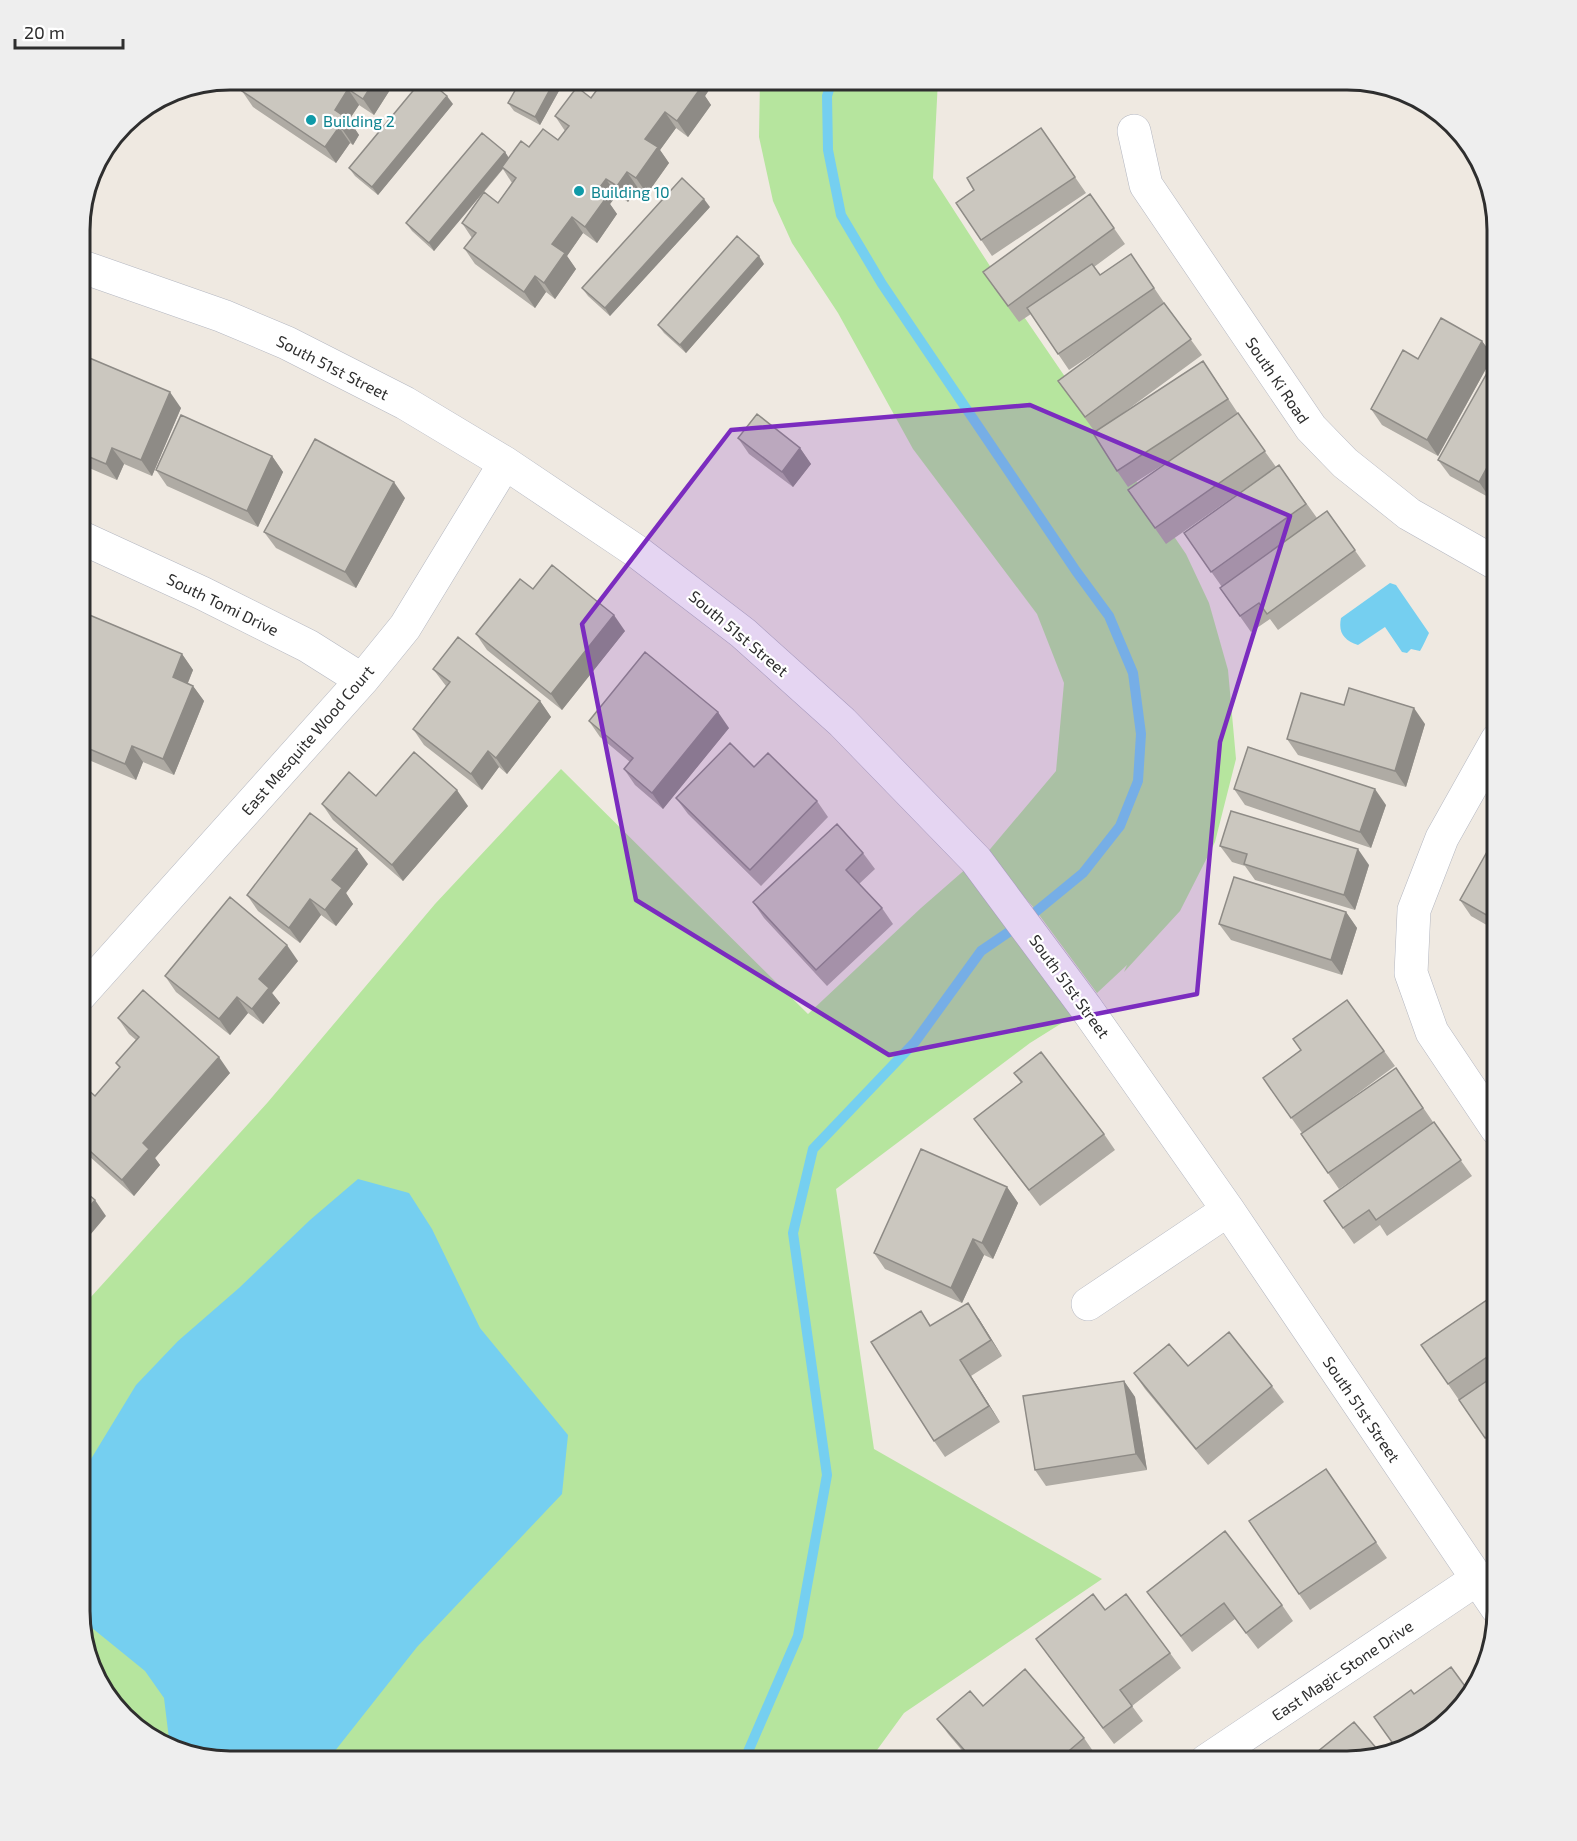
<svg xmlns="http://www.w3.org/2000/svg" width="1577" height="1841" font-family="'Exo 2',sans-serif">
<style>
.green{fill:#b6e59e}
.water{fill:#75cff0}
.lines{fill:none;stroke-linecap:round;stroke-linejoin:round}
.stream{stroke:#75cff0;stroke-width:10}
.minor-casing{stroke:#b4b7c1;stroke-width:34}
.minor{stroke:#fff;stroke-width:33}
.wall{fill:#afaba4;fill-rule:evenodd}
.shaded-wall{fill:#8e8b86}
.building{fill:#cbc7bf;stroke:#8e8b86;stroke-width:1.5}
.marked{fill:#7b2cbf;fill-opacity:0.2;stroke:#7b2cbf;stroke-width:4.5;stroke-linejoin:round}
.culture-dot{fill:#0f9aa8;stroke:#fff;stroke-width:2}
.labels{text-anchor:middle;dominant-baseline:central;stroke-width:4.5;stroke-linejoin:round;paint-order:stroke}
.culture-label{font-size:16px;fill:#0d838f;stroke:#fff;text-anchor:start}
.street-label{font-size:16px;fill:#2e2e2e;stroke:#fff}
.rim{fill:none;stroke:#2e2e2e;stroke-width:3}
</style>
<rect width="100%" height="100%" fill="#efe9e1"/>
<path class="green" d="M760 80H938L933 178 999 280 1186 554 1209 603 1228 670 1236 759 1215 842 1180 911 1124 972 1127 965 1097 993 1034 908 986 854 1056 771 1064 683 1037 614 913 449 838 313 792 243 773 201 759 137Z
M561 769 808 1014 921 908 976 860 1086 1008 1030 1043 836 1189 874 1449 1102 1579 904 1713 869 1761H229L163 1746 110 1702 88 1660 80 1612V1309L268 1102 435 904Z"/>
<path class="water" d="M1390 583 1396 585 1429 633C1426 639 1423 646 1420 651L1411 649 1407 653 1402 652 1385 627 1358 645C1344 640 1338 633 1341 618Z
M358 1179 409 1193 432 1229 480 1328 568 1435 562 1494 417 1647 327 1761H229L170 1747 164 1698 145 1671 81 1619 80 1482 91 1459 136 1385 178 1341 239 1288 310 1220Z"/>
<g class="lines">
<path class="stream" d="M744 1761 798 1636 827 1475 793 1233 813 1149 915 1042 981 951 1022 923 1083 873 1120 826 1138 781 1141 734 1133 673 1109 616 1076 571 882 284 841 215 828 150 827 96 832 80"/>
<defs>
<path id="minor" d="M1134 131 1146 185 1311 428 1345 463 1409 514 1497 564
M80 266 223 316 287 343 405 403 505 463 636 551 743 633 842 722 976 860 1086 1008 1228 1210 1497 1608
M80 537 202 593 308 646 362 680
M1497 740 1442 838 1414 910 1411 973 1432 1032 1497 1129
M80 995 362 680 405 627 505 463
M1088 1304 1228 1210
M1206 1761 1477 1579"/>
</defs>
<use href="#minor" class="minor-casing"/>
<use href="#minor" class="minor"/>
</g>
<path class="wall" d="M250 80H393L395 82 374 115 359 105 349 120 359 135 353 145 350 143 336 163 253 107 242 91Z
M521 80H565L540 125 514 111 508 103Z
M604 80H706L711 87 705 96 711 105 688 137 676 128 660 150 669 163 647 194 638 188 628 202 617 195 610 204 617 214 597 243 583 233 567 256 576 269 555 299 546 292 535 308 475 264 464 248 472 238 462 223 482 194 434 251 412 231 406 223 505 152 509 158 529 147 558 140 565 131 555 116 591 98ZM503 169 512 183 498 203 484 192Z
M453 104 378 195 355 176 349 168Z
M1041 128 1086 193 992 256 956 203 974 190Z
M1090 194 1125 244 1094 267 1100 275 1131 254 1165 304 1202 355 1123 413 1214 377 1239 415 1276 467 1166 544 1128 490 1183 452 1128 487 1117 471 1095 432 1058 381 1117 338 1069 370 1031 314 1019 322 994 288Z
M710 207 610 316 588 296 582 288Z
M764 264 686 353 664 333 658 325Z
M1482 341 1493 356 1438 456 1382 425 1371 409 1418 359Z
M80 354 181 408 152 476 124 464 117 480 80 464Z
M1497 361V502L1492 494 1490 498 1450 476 1438 460Z
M738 438 800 448 811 464 793 487 749 454Z
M272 456 283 472 258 527 167 486 156 470Z
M1279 465 1317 518 1327 511 1366 566 1278 630 1270 619 1251 632 1220 588 1222 587 1184 533Z
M405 498 356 588 276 548 264 532Z
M533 589 625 631 562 710 487 650 476 634Z
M80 611 182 654 193 670 188 683 193 686 204 701 174 775 143 762 136 780 84 758 80 752Z
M433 669 540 701 551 717 507 774 499 767 482 790 424 745 413 729 446 686Z
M589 721 729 728 663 809 635 785 624 769 630 762 600 737Z
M1425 724 1406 787 1298 755 1287 739Z
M754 767 817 801 828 817 761 886 688 814 676 798Z
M1234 789 1386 805 1371 848 1245 805Z
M376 796 468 806 403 881 333 820 322 804Z
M1497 834V931L1471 916 1460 900Z
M1220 846 1369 865 1355 910 1255 880 1245 866 1232 862Z
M863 853 875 869 859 884 882 908 893 924 827 986 764 918 753 902Z
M368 864 346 893 353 904 336 926 321 915 300 943 258 911 247 895Z
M1346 912 1357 928 1342 975 1231 940 1219 924Z
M298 961 272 993 280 1003 263 1024 248 1013 230 1035 176 992 165 976Z
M1347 1000 1395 1066 1327 1116 1396 1068 1433 1122 1472 1176 1387 1236 1380 1225 1354 1244 1324 1201 1391 1153 1339 1189 1301 1134 1302 1133 1263 1078 1301 1050Z
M118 1018 230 1073 155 1158 160 1165 134 1196 80 1148V1083L95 1096 120 1068 116 1063 136 1040 129 1034Z
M1014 1073 1104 1134 1115 1150 1040 1206 974 1119 1021 1083Z
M1007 1187 1018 1203 993 1259 984 1255 962 1303 885 1269 874 1253Z
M1497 1283V1373L1459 1400 1421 1345 1497 1293Z
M921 1311 931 1326 979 1319 1002 1356 971 1376 1000 1422 945 1457 934 1441Z
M1188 1366 1272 1386 1284 1402 1208 1465 1145 1389 1134 1373Z
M1497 1374V1453L1496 1454 1459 1400Z
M1124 1381 1135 1397 1147 1470 1046 1486 1035 1470Z
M1326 1469 1387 1558 1310 1610 1249 1521Z
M1147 1592 1282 1605 1293 1621 1258 1649 1235 1619 1192 1652Z
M1105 1610 1170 1653 1181 1668 1132 1706 1143 1721 1114 1744 1036 1639Z
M983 1706 1084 1738 1095 1754 1086 1761H971L949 1735 937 1719Z"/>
<path class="shaded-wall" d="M375 80H393L395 82 374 115 363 99Z
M555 80H565L540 125 535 117Z
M694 80H706L711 87 705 96 711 105 688 137 677 121 691 83Z
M348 89 359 105 349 120 359 135 353 145 342 129 335 110Z
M447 96 453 104 378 195 372 187Z
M665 112 676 128 660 150 669 163 647 194 636 178 645 139Z
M339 127 350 143 336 163 325 147Z
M505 152 510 160 434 251 429 243Z
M627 172 638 188 628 202 617 186Z
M606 179 617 195 610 204 617 214 597 243 585 227 597 191Z
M704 199 710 207 610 316 605 308Z
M572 217 583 233 567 256 576 269 555 299 544 283 552 244Z
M759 256 764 264 686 353 680 345Z
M535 276 546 292 535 308 524 292Z
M1482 341 1493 356 1438 456 1427 440Z
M170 392 181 408 152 476 141 460Z
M112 448 124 464 117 480 106 464Z
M800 448 811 464 793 487 782 472Z
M1497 449V485L1487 487 1492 494 1490 498 1479 482Z
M272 456 283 472 258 527 247 511Z
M394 482 405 498 356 588 345 572Z
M614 615 625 631 562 710 551 694Z
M182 654 193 670 184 692 173 677Z
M193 686 204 701 174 775 163 759Z
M540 701 551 717 507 774 496 758Z
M1414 708 1425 724 1406 787 1395 771Z
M718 712 729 728 663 809 652 793Z
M132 746 143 762 136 780 125 764Z
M488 751 499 767 482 790 471 774Z
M1375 789 1386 805 1371 848 1360 832Z
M457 790 468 806 403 881 392 865Z
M357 849 368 864 346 893 353 904 336 926 325 910 332 880Z
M1358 849 1369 865 1355 910 1344 895Z
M310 899 321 915 300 943 289 928Z
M1346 912 1357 928 1342 975 1331 960Z
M287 945 298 961 272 993 280 1003 263 1024 252 1009 259 979Z
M237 997 248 1013 230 1035 219 1019Z
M219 1057 230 1073 155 1158 160 1165 134 1196 122 1180 143 1143Z
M1007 1187 1018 1203 993 1259 982 1243Z
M95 1200 106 1216 80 1247V1218Z
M973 1239 984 1255 962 1303 951 1288Z
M968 1303 979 1319 1002 1356 991 1340Z
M960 1360 971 1376 1000 1422 989 1406Z
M1124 1381 1135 1397 1147 1470 1136 1454Z"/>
<path class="building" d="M250 80H375L363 99 348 89 335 110 348 119 342 129 339 127 325 147 242 91Z
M422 80H428L447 96 372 187 349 168Z
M521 80H555L535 117 508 103Z
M604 80H694L691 83 700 89 677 121 665 112 645 139 658 147 636 178 627 172 617 186 606 179 597 191 606 198 585 227 572 217 552 244 565 253 544 283 535 276 524 292 464 248 476 233 462 223 484 192 498 203 516 178 502 167 521 141 529 147 543 129 558 140 569 126 555 116 577 87 591 98Z
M1041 128 1075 177 981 240 956 203 974 190 967 178Z
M482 133 505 152 429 243 406 223Z
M682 178 704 199 605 308 582 288Z
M1090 194 1114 228 1008 306 983 272Z
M737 236 759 256 680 345 658 325Z
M1131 254 1154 288 1058 354 1027 308 1092 264 1100 275Z
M1164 303 1191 339 1085 417 1058 381Z
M1441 318 1482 341 1427 440 1371 409 1403 350 1418 359Z
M80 354 170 392 141 460 112 448 106 464 80 453Z
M1495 359 1497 361V449L1479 482 1438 460Z
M1203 361 1228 399 1117 471 1093 433Z
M1238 413 1265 451 1155 528 1128 490Z
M757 414 800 448 782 472 738 438Z
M181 415 272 456 247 511 156 470Z
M315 439 394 482 345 572 264 532Z
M1279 465 1306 504 1211 572 1184 533Z
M1497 470V494L1487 487Z
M1327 511 1355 550 1267 614 1259 603 1240 616 1220 588Z
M552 565 614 615 551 694 476 634 520 579 533 589Z
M80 611 182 654 173 677 193 686 163 759 132 746 125 764 80 745Z
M458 637 540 701 496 758 488 751 471 774 413 729 450 682 433 669Z
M645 652 718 712 652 793 624 769 633 758 589 721Z
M1349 688 1414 708 1395 771 1287 739 1301 693 1344 705Z
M730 743 754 767 768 753 817 801 750 870 676 798Z
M1248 747 1375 789 1360 832 1234 789Z
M414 752 457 790 392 865 322 804 349 772 376 796Z
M1231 811 1358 849 1344 895 1244 864 1247 854 1220 846Z
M310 813 357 849 332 880 342 888 325 910 310 899 289 928 247 895Z
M837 824 863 853 846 870 882 908 816 970 753 902Z
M1497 834V921L1460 900Z
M1234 877 1346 912 1331 960 1219 924Z
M230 897 287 945 259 979 269 988 252 1009 237 997 219 1019 165 976Z
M143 990 219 1057 143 1143 149 1149 122 1180 80 1142V1083L95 1096 120 1067 116 1063 139 1037 118 1018Z
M1347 1000 1384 1051 1291 1118 1263 1078 1301 1050 1293 1039Z
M1041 1052 1104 1134 1029 1190 974 1119 1022 1082 1014 1073Z
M1396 1068 1423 1108 1328 1173 1301 1134Z
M1434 1122 1461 1160 1376 1220 1369 1210 1343 1228 1324 1201Z
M921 1149 1007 1187 982 1243 973 1239 951 1288 874 1253Z
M80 1187 95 1200 80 1218Z
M1497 1283V1350L1448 1384 1421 1345 1497 1293 1493 1287Z
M968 1303 991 1340 960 1360 989 1406 934 1441 871 1342 921 1311 930 1326Z
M1229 1332 1272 1386 1196 1449 1134 1373 1169 1344 1188 1366Z
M1497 1374V1429L1485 1438 1459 1400Z
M1124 1381 1136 1454 1035 1470 1023 1396Z
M1326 1469 1376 1542 1299 1594 1249 1521Z
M1225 1531 1282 1605 1246 1633 1224 1603 1181 1636 1147 1592Z
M1093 1594 1105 1610 1126 1594 1170 1653 1120 1690 1132 1706 1103 1728 1036 1639Z
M1451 1667 1470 1693 1438 1731 1399 1752 1374 1717 1411 1690 1414 1694Z
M1025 1669 1084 1738 1057 1761H974L937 1719 970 1691 983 1706Z
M1354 1722 1383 1756 1348 1761H1306Z
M930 1754 939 1761H924Z"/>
<path class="marked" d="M1030 405 1290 516 1220 742 1197 994 889 1055 636 900 582 624 731 430Z"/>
<g class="culture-dot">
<circle cx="311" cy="120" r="6"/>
<circle cx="579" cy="191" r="6"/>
</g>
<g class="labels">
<g class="culture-label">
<text x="323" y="120">Building 2</text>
<text x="591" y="191">Building 10</text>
</g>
<g class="street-label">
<text transform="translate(333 367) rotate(27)">South 51st Street</text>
<text transform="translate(1278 380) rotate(56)">South Ki Road</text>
<text transform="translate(223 604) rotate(26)">South Tomi Drive</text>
<text transform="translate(739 633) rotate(40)">South 51st Street</text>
<text transform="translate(307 740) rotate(-49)">East Mesquite Wood Court</text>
<text transform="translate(1070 986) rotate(54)">South 51st Street</text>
<text transform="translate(1362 1409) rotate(56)">South 51st Street</text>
<text transform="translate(1342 1670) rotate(-34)">East Magic Stone Drive</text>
</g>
</g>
<path d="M0 0H1577V1841H0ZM230 90H1347A140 140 0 0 1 1487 230V1611A140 140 0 0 1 1347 1751H230A140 140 0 0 1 90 1611V230A140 140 0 0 1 230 90Z" fill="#eee" fill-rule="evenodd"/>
<path class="rim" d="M230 90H1347A140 140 0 0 1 1487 230V1611A140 140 0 0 1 1347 1751H230A140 140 0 0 1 90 1611V230A140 140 0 0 1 230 90Z"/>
<path d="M15 39v9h108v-9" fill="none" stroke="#2e2e2e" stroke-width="3"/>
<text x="24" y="39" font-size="18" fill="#2e2e2e" stroke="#ffffff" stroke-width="4.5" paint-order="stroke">20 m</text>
</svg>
